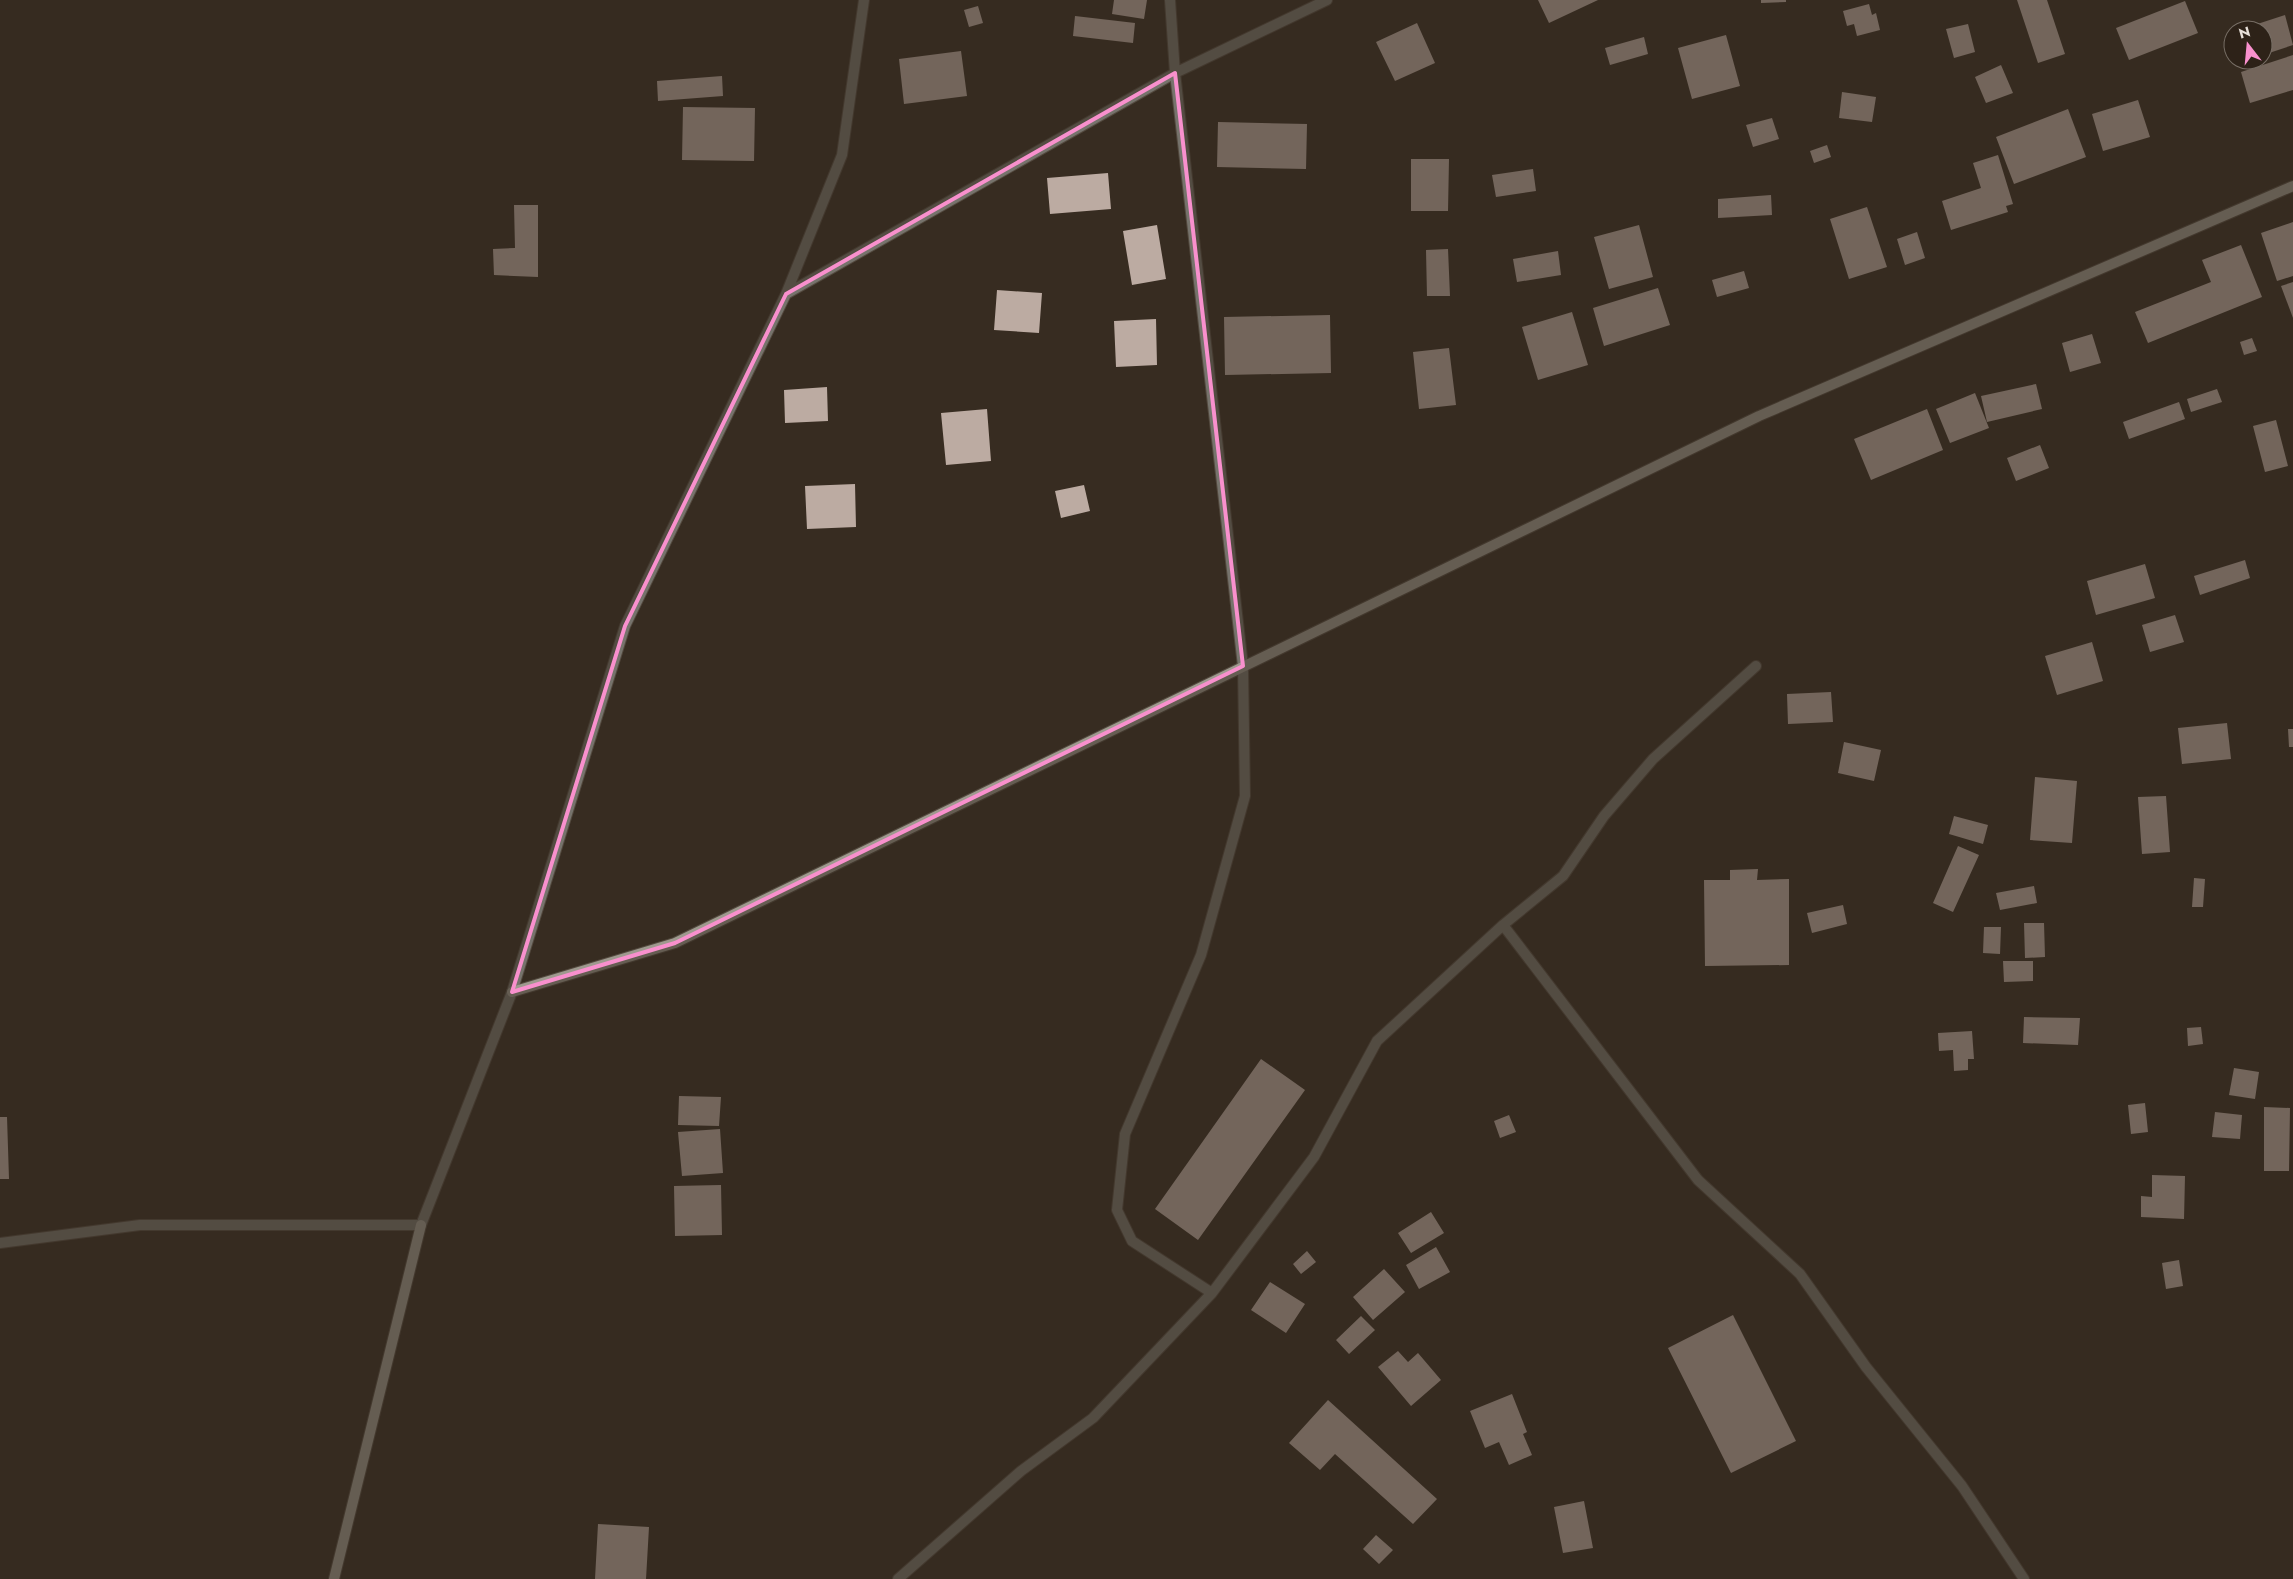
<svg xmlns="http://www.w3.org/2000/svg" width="2293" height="1579" font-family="Jost,sans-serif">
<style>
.building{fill:#bcaba2}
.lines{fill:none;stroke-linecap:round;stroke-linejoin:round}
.street-casing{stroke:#53493e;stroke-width:12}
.secondary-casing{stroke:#53493e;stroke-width:12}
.street{stroke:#76736c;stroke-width:10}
.secondary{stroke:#9e998e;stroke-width:10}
.marked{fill:none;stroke:#f890cd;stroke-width:4;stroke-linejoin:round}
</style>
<rect width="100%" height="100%" fill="#372c21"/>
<path class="building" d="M1114 0H1147L1144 19 1112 14Z
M1538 0H1598L1549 23Z
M1761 0H1786V2L1761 3Z
M2017 0H2047L2065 54 2038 63Z
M2185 1 2198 33 2129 60 2116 28Z
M1869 4 1872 15 1876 13 1880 30 1857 36 1854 24 1847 26 1843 11Z
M978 6 983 23 969 27 964 10Z
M2285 15 2293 45 2263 55V30H2239Z
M1075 16 1135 23 1133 43 1073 36Z
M1417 23 1435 63 1395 81 1376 42Z
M1968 24 1975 52 1954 58 1946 29Z
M1726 35 1740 86 1692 99 1678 48Z
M1644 37 1648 54 1610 65 1605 48Z
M961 51 967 96 904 104 899 59Z
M2293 55V90L2250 103 2241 72Z
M2001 65 2013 93 1986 103 1975 77Z
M722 76 723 96 658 101 657 81Z
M1842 92 1876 97 1872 122 1839 118Z
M2138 100 2150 137 2103 151 2092 114Z
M683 107 755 108 754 161 682 160Z
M2068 109 2086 157 2014 184 1996 137Z
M1772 118 1779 139 1753 147 1746 125Z
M1218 122 1307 124 1306 169 1217 167Z
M1827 145 1831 157 1814 163 1810 151Z
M1998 155 2013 204 2006 206 2008 212 1951 230 1942 201 1981 188 1973 163Z
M1411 159H1449L1448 211H1411Z
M1533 169 1536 191 1496 197 1492 175Z
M1108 173 1111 209 1050 214 1047 178Z
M1771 195 1772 215 1718 218V199Z
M514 205H538V277L494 275 493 249 515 248Z
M1867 207 1887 267 1849 279 1830 219Z
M2293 222V276L2277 281 2261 233Z
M1157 225 1166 279 1132 285 1123 231Z
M1639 225 1653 277 1609 289 1594 237Z
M1917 232 1925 258 1905 265 1897 239Z
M2241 245 2262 297 2148 343 2135 312 2211 282 2202 260Z
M1448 249 1450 296H1427L1426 250Z
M1558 251 1561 275 1517 282 1513 259Z
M1744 271 1749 288 1717 297 1712 280Z
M2293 282V318L2281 286Z
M1658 288 1670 325 1604 346 1593 308Z
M997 290 1042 293 1039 333 994 330Z
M1572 312 1588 365 1538 380 1522 327Z
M1330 315 1331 373 1225 375 1224 317Z
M1156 319 1157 365 1116 367 1114 321Z
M2092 334 2101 363 2070 372 2062 343Z
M2252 338 2257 351 2244 355 2240 342Z
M1449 348 1456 405 1419 409 1413 352Z
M2036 384 2042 409 1987 422 1981 396Z
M827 387 828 421 785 423 784 390Z
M2217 389 2222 402 2191 412 2187 399Z
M1975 393 1989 428 1950 443 1936 409Z
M2179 402 2185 419 2129 439 2123 422Z
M987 409 991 461 946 465 941 413Z
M1927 409 1943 450 1871 480 1854 439Z
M2276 420 2288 466 2265 472 2253 426Z
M2040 445 2049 468 2016 481 2007 458Z
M855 484 856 527 807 529 805 486Z
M1084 485 1090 511 1061 518 1055 491Z
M2245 560 2250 578 2200 595 2194 576Z
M2145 564 2155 598 2096 615 2087 581Z
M2175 615 2184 642 2150 652 2142 625Z
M2092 642 2103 681 2057 695 2045 656Z
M1831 692 1833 722 1788 724 1787 694Z
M2227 723 2231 759 2182 764 2178 728Z
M2288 729H2293V747H2289Z
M1844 742 1881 750 1874 781 1838 773Z
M2035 777 2077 781 2072 843 2030 840Z
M2166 796 2170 852 2142 854 2138 797Z
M1954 816 1988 825 1983 844 1949 834Z
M1958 846 1979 855 1953 912 1933 903Z
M1758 869 1757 880 1789 879V965L1705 966 1704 880H1730V870Z
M2194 878 2205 879 2203 907H2192Z
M2034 886 2037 903 2000 910 1996 893Z
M1843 905 1847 924 1812 933 1807 913Z
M2024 923H2044L2045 957 2025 958Z
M1984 927H2001L2000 954 1983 953Z
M2003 961H2033V981L2004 982Z
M2024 1017 2080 1018 2078 1045 2023 1043Z
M2201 1027 2203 1044 2188 1046 2187 1028Z
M1972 1031 1974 1059H1968V1070L1954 1071 1953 1050 1939 1051 1938 1033Z
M1261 1059 1305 1090 1198 1240 1155 1209Z
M2234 1068 2259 1072 2255 1099 2229 1095Z
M679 1096 721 1097 719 1126 678 1125Z
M2145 1103 2148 1132 2131 1134 2128 1105Z
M2264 1107 2290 1108 2289 1171H2264Z
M2215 1112 2242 1115 2240 1139 2212 1137Z
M1509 1115 1516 1132 1500 1138 1494 1121Z
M0 1117H7L9 1179H0Z
M720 1129 723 1173 682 1176 678 1132Z
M2152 1175 2185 1176 2184 1219 2141 1217V1196L2152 1197Z
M721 1185 722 1235 675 1236 674 1186Z
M1431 1212 1444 1233 1411 1253 1398 1233Z
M1436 1247 1450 1272 1419 1289 1406 1265Z
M1307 1251 1316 1262 1301 1274 1293 1264Z
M2179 1260 2183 1286 2166 1289 2162 1263Z
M1384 1269 1405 1292 1373 1320 1353 1297Z
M1270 1282 1305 1304 1286 1333 1251 1310Z
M1733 1315 1796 1441 1731 1473 1668 1348Z
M1361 1316 1375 1330 1349 1354 1336 1340Z
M1398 1351 1408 1362 1418 1353 1441 1380 1411 1406 1378 1367Z
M1512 1394 1527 1432 1523 1434 1532 1455 1509 1465 1499 1442 1485 1448 1470 1411Z
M1328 1400 1437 1499 1413 1524 1335 1454 1320 1470 1289 1443Z
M1584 1501 1593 1548 1563 1553 1554 1507Z
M598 1524 649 1527 646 1579H595Z
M1376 1535 1393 1550 1379 1564 1363 1549Z"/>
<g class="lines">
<defs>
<path id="street" d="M1170 0 1175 73 1243 666 1245 796 1201 955 1125 1134 1117 1210 1132 1241 1212 1293
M786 294 1175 73 1327 0
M1503 925 1698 1180 1800 1274 1866 1367 1962 1486 2024 1579
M0 1243 140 1225H421L512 992 625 626 786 294 842 155 864 0
M898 1579 1021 1471 1093 1418 1212 1293 1314 1157 1377 1041 1503 925 1563 876 1604 816 1653 759 1756 666"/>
<path id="secondary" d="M512 992 675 943 1759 416 2293 186
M334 1579 421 1225"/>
</defs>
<use href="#street" class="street-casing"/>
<use href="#secondary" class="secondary-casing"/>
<use href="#street" class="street"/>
<use href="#secondary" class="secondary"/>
</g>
<path d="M0 0H2293V1579H0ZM1175 73 1243 666 675 943 512 992 625 626 786 294Z" fill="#372c21" fill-opacity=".55" fill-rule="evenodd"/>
<path class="marked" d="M1175 73 1243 666 675 943 512 992 625 626 786 294Z"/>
<g transform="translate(2248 45) rotate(344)"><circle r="24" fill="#2d2218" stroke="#776e65"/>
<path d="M0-4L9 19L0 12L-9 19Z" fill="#f890cd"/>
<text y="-8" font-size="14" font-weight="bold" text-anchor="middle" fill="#e6dfd8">N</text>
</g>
</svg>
